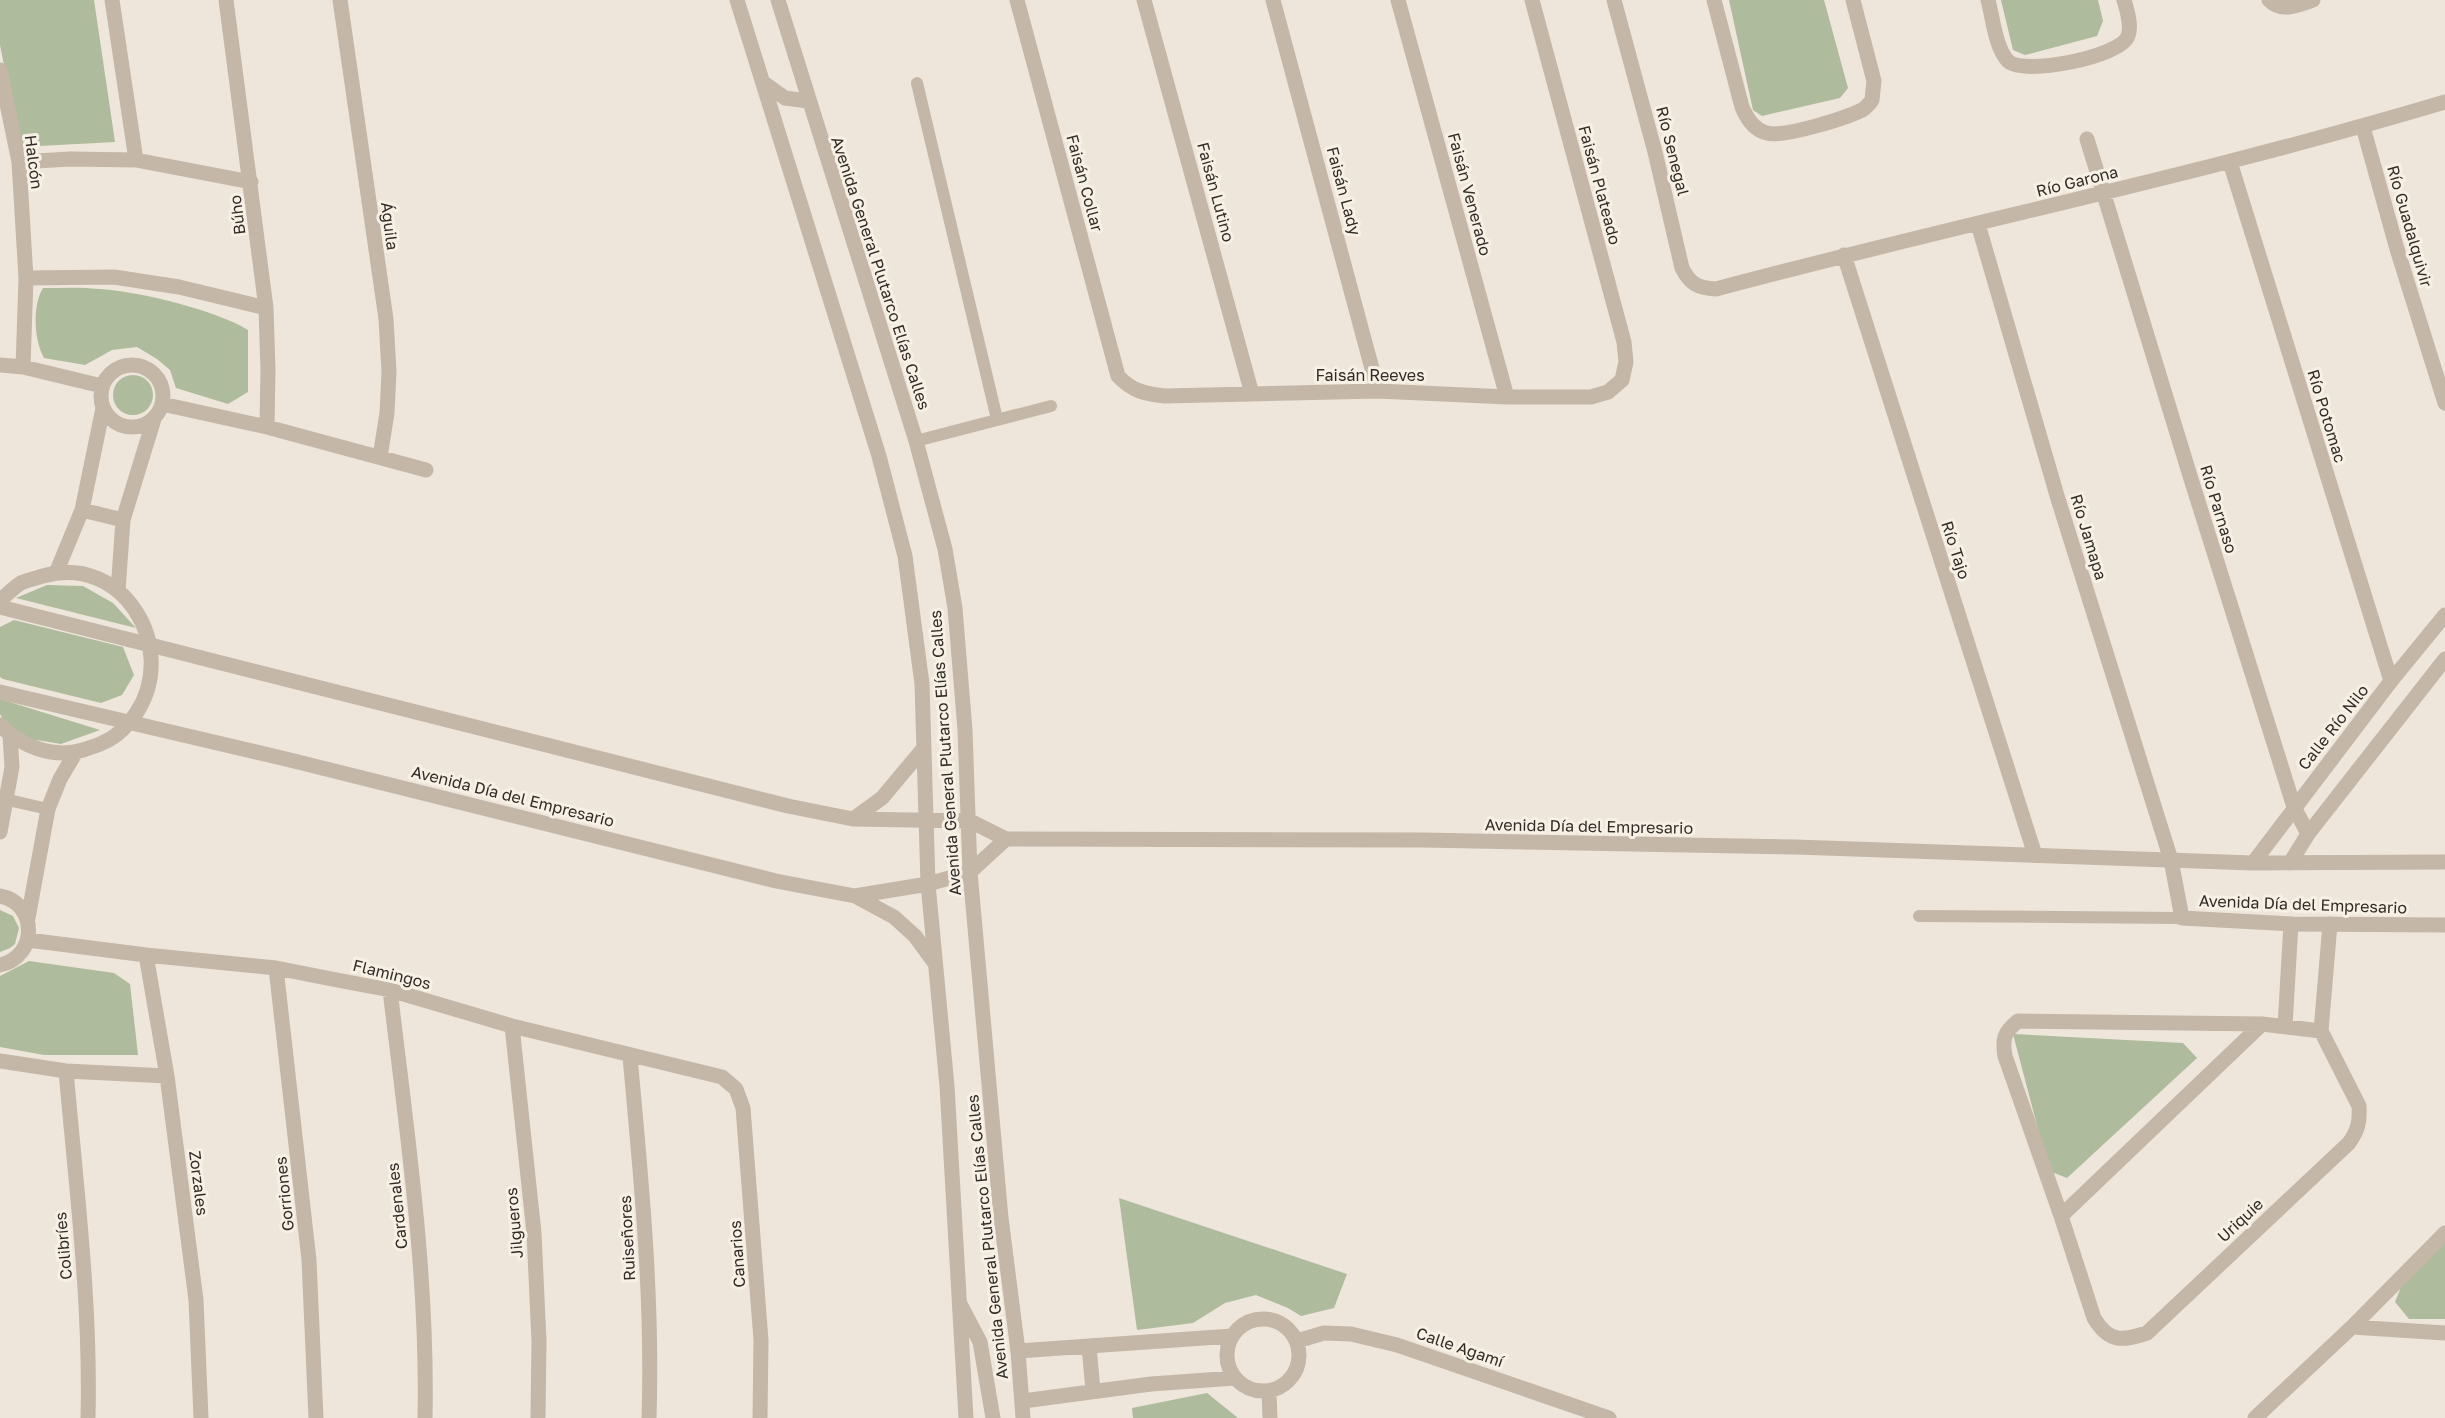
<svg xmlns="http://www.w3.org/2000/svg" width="2445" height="1418" font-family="'Golos Text',sans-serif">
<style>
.green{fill:#aebb9c}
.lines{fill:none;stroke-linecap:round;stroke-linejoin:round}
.service{stroke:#c4b7a7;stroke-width:12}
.minor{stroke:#c4b7a7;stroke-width:15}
.tertiary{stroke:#c4b7a7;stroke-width:15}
.labels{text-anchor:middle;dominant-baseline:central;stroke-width:6;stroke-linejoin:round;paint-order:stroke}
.street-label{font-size:16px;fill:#322b27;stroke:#f6f0e5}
</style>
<rect width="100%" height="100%" fill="#eee6da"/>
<path class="green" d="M0 0H94L115 142 20 147 0 45Z
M1729 0H1824L1848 88 1840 98 1762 116 1753 110Z
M2001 0H2098L2103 21 2097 36 2025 55 2013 50Z
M43 288C62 288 81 287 99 289 137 291 216 310 248 330V392L228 404 176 388 170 370 157 359 137 347 112 350 85 365 44 358C34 340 32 306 43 288Z
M113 395a20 20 0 1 1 40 0a20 20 0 1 1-40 0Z
M47 585 83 586 113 603 136 628 16 598Z
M14 620 123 647 134 675 122 695 101 703 3 679 0 677V627Z
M0 699 100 730 61 744 31 739 5 723 0 714Z
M0 910 13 916 19 928 15 944 10 948 0 952Z
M29 961 114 973 130 984 138 1055H44L0 1047V976Z
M2013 1034 2183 1043 2197 1058 2067 1178 2049 1171Z
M1119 1198 1347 1274 1334 1308 1301 1316 1288 1308 1256 1295 1225 1303 1193 1323 1137 1330Z
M2445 1243V1319H2409L2395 1302 2403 1282Z
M1207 1393 1238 1418H1133L1132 1408Z"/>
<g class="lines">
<path class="service" d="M917 83 997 419
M916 441 1051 406
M0 798 48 809
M1919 916 2182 918"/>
<path class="minor" d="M112 0 136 160
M226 0 266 308 268 370 267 427
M340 0 386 319 389 372 387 413 380 457
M1017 0 1118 376C1132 391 1145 394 1165 396L1378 391 1507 397H1591L1608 392 1622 380 1626 362 1624 342 1532 0
M1144 0 1252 394
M1273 0 1378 391
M1398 0 1507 397
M1614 0 1655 152 1682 268C1690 284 1698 288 1716 289 1959 224 2205 174 2445 102
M1714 0 1742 107C1747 119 1754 130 1767 133 1783 138 1846 118 1862 110 1867 107 1869 104 1872 100L1874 81 1853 0
M1988 0C1993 18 1995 47 2008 61 2023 76 2121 57 2128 36 2132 26 2127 10 2124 0
M2269 0C2281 13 2299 5 2313 0
M0 70 19 162 26 278 23 367
M2363 127 2397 249 2445 403
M2087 139 2191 479 2294 807 2308 834
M19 162 70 159 136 160 251 182
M2230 162 2391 681
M1978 224 2058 499 2171 860
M1844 255 2035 855
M26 278 114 277 179 287 266 308
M101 396a31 31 0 1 1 62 0a31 31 0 1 1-62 0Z
M0 365 23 367 102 386
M162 404 267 427 426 470
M82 510 123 520
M56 573 82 510 103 408
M118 591 123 520 154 419
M0 600C7 595 14 587 21 583 27 580 36 578 43 576 122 553 179 646 137 712 130 723 117 737 104 742 98 746 90 747 83 750 54 759 20 746 0 725
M0 832 12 767 10 735
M0 896C38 903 38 957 0 965
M28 918 48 809 60 779 76 752
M28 940 146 955 276 968 337 980 390 990 512 1026 722 1077 736 1089 743 1108 761 1340 760 1418
M146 955 167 1076 196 1300 201 1418
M276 968 309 1260 316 1418
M390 990C407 1133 428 1274 425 1418
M2018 1021 2262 1024 2321 1031 2359 1106C2360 1122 2358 1130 2349 1143L2147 1333C2122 1341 2109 1343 2094 1318L2061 1216 2005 1056C2002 1039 2004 1032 2018 1021Z
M512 1026 534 1233 539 1341 538 1418
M2285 1026 2291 924
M2321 1031 2330 924
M630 1057C641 1177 653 1297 649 1418
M0 1061 66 1071 167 1076
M66 1071C76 1186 91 1303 88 1418
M2061 1216 2262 1024
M1227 1355a36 36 0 1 1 72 0a36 36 0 1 1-72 0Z
M2352 1327 2445 1333
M1297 1341 1324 1333 1351 1334 1397 1345 1609 1418
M1089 1346 1093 1391
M1018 1351 1232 1336
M1269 1391 1270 1418
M1023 1401 1151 1384 1235 1378
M2255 1418 2352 1327 2445 1233"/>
<path class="tertiary" d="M737 0 879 456 905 556 922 684 928 884 947 1086 966 1418
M778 0 916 441 945 549 955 608 965 730 970 872 1001 1218 1018 1351 1023 1418
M764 83 785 98 808 101
M0 607 788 806 853 819 970 821 1006 839 1423 840 1796 847 2253 863 2445 862
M0 692 286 759 776 881 855 896 928 884 970 872 1006 839
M853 819 882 798 923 749
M2171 860 2182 918 2291 924 2445 925
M2253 863 2391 681 2445 615
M2290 863 2308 834 2445 659
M855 896 894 917 915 936 934 962
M960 1304 980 1342 993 1418"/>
</g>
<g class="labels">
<g class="street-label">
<text transform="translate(1673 151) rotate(76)">Río Senegal</text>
<text transform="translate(34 162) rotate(83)">Halcón</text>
<text transform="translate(2077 181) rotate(-14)">Río Garona</text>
<text transform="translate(1085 183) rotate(75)">Faisán Collar</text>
<text transform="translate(1600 185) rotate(75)">Faisán Plateado</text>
<text transform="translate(1344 191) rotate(75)">Faisán Lady</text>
<text transform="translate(1216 192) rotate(75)">Faisán Lutino</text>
<text transform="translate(1470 194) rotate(75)">Faisán Venerado</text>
<text transform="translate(237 215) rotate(-97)">Búho</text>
<text transform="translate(390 226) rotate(83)">Águila</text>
<text transform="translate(2410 226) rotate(74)">Río Guadalquivir</text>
<text transform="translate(881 273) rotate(72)">Avenida General Plutarco Elías Calles</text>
<text x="1370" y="375">Faisán Reeves</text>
<text transform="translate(2327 416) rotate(73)">Río Potomac</text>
<text transform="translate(2219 509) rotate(73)">Río Parnaso</text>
<text transform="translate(2089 537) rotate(73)">Río Jamapa</text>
<text transform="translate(1956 550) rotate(72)">Río Tajo</text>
<text transform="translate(2333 727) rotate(-52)">Calle Río Nilo</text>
<text transform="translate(945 753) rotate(-94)">Avenida General Plutarco Elías Calles</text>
<text transform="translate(513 796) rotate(14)">Avenida Día del Empresario</text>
<text transform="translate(1589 826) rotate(1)">Avenida Día del Empresario</text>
<text transform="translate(2303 904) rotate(2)">Avenida Día del Empresario</text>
<text transform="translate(392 974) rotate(14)">Flamingos</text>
<text transform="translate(199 1183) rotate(83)">Zorzales</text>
<text transform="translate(284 1194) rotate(-96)">Gorriones</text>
<text transform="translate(397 1206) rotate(-96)">Cardenales</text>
<text transform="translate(2240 1220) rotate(-43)">Uriquie</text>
<text transform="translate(514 1223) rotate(-95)">Jilgueros</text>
<text transform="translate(987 1237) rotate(-96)">Avenida General Plutarco Elías Calles</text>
<text transform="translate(627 1238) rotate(-93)">Ruiseñores</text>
<text transform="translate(63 1246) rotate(-95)">Colibríes</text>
<text transform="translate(737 1254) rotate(-94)">Canarios</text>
<text transform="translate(1460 1347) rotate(19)">Calle Agamí</text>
</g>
</g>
</svg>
